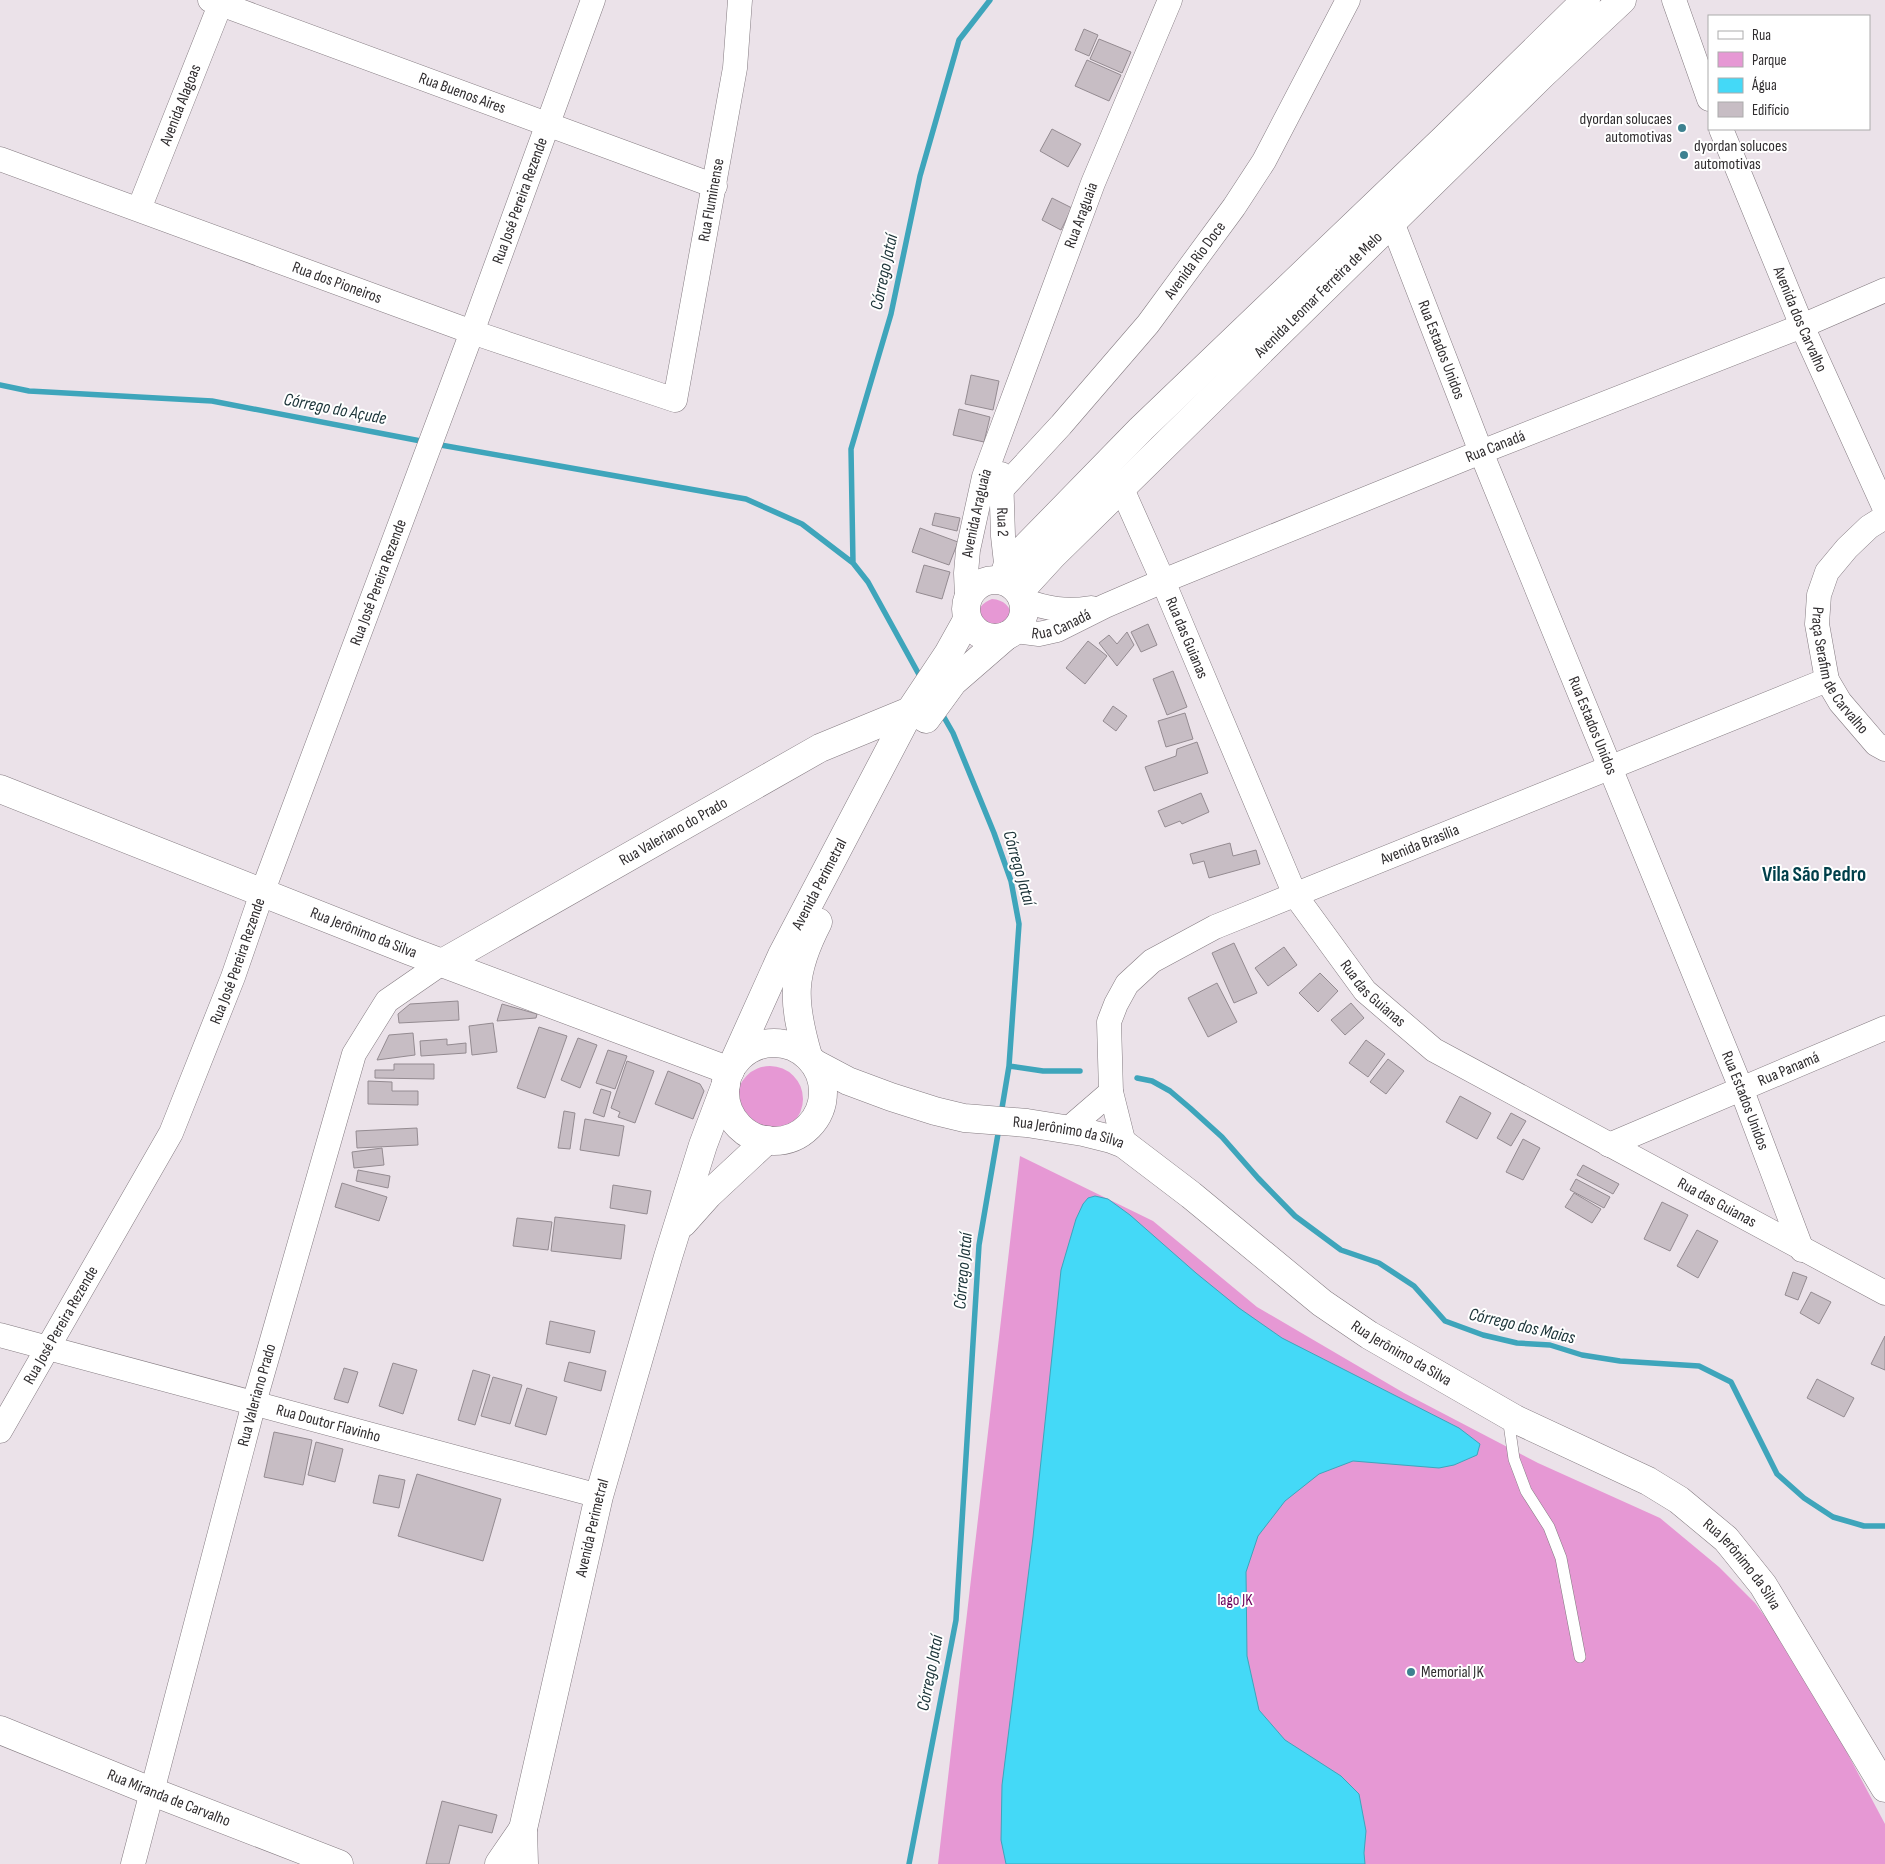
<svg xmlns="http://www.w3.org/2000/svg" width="1885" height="1864" font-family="'Sofia Sans Condensed',sans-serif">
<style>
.green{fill:#e698d4}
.water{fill:#44d9f7;stroke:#3ea5bb}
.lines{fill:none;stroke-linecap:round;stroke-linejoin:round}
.stream{stroke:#3ea5bb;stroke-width:5.5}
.building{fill:#c7bdc4;stroke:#948b91}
.lane-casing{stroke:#847b81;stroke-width:12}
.street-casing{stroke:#847b81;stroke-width:25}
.secondary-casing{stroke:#847b81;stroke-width:29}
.lane{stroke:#fff;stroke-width:11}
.street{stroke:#fff;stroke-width:24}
.secondary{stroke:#fff;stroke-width:28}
.poi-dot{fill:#3d8190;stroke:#fff;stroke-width:2}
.labels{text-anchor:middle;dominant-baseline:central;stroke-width:4;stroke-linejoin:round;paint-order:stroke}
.street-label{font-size:16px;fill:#302d2f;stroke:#fff}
.poi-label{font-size:16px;fill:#302d2f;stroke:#fff;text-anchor:start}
.park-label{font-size:16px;fill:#6a015b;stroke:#fff}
.water-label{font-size:18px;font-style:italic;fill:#1c3439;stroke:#fff}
.district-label{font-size:21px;font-weight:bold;fill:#003f4a;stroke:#fff}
</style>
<rect width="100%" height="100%" fill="#ebe2e9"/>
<path class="green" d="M992 599C1005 600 1013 608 1011 621L988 633C972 625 974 605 992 599Z
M737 1099a33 33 0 1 1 66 0a33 33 0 1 1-66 0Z
M1020 1156 1153 1221 1257 1307 1404 1393 1538 1463 1660 1518 1719 1567 1755 1603 1800 1664 1885 1824V1864H938Z"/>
<path class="water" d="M1095 1196 1108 1199 1130 1215 1196 1273 1239 1308 1282 1338 1459 1428 1480 1444 1477 1455 1454 1465 1439 1468 1353 1461 1319 1474 1285 1501 1258 1536 1246 1572 1247 1656 1259 1710 1285 1740 1341 1776 1359 1794 1366 1831 1364 1853 1365 1864H1006L1001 1840 1002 1785 1033 1537 1061 1270 1076 1219 1083 1204 1088 1198Z"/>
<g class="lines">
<path class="stream" d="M0 385 29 391 212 401 426 442
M435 444 746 499 802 524 853 563 868 582 922 680
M853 563 851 449 891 314 920 176 959 40 990 0
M941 712 953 733 994 833 1011 881 1019 924 1009 1066 1001 1114
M1009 1066 1043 1071H1080
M1137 1078 1152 1081 1170 1091 1190 1108 1222 1137 1258 1178 1295 1216 1341 1250 1379 1263 1414 1286 1445 1321 1483 1335 1517 1343 1550 1345 1582 1355 1620 1361 1699 1366 1731 1382 1777 1474 1804 1498 1833 1517 1864 1526H1885
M909 1864 956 1620 979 1245 999 1128"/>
</g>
<path class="building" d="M1084 29 1098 35 1089 56 1075 50Z
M1099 39 1131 52 1122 73 1090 59Z
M1087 60 1121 75 1109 101 1075 86Z
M1052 129 1081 144 1068 167 1040 151Z
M1052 198 1072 208 1061 230 1042 220Z
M971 375 999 381 993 410 965 404Z
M959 409 990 417 984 442 953 435Z
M935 513 960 518 957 531 932 525Z
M920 528 958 542 949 565 912 552Z
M924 565 950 572 942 599 916 592Z
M1148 624 1157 645 1141 652 1131 632Z
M1127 632 1134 645 1117 666 1099 643 1109 635 1117 644Z
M1088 641 1107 656 1085 684 1066 668Z
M1173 671 1187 707 1167 715 1153 679Z
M1113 706 1127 716 1116 731 1103 721Z
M1185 713 1193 739 1166 747 1158 721Z
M1197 742 1208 773 1154 791 1145 767 1176 756 1177 749Z
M1201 793 1209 812 1182 824 1180 821 1165 827 1158 811Z
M1230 843 1233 856 1256 850 1260 864 1209 878 1204 861 1193 864 1190 854Z
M1234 943 1257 993 1234 1003 1212 953Z
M1284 947 1297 965 1268 986 1255 968Z
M1320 973 1338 991 1318 1012 1299 993Z
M1217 983 1237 1022 1208 1037 1188 998Z
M458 1001 459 1020 399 1023 398 1014 410 1004Z
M1351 1003 1364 1018 1345 1035 1331 1020Z
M502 1004 537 1014 536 1018 497 1021Z
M493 1023 497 1052 472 1055 469 1026Z
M539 1027 567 1036 545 1098 517 1088Z
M413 1033 415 1055 377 1060 389 1035Z
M578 1038 597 1045 580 1088 561 1080Z
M447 1039V1045L466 1043V1053L421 1056 420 1041Z
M1366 1040 1385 1054 1368 1077 1349 1063Z
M608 1050 627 1056 615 1089 596 1083Z
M1388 1059 1404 1071 1386 1094 1370 1082Z
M627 1061 654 1071 635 1123 618 1117 620 1112 611 1108Z
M394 1064H434V1079L375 1078V1070H394Z
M668 1071 700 1084 704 1091 693 1119 655 1104Z
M368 1081 392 1082V1091H418V1105L368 1104Z
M601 1089 611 1092 604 1117 593 1113Z
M1460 1096 1491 1113 1477 1139 1446 1122Z
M564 1111 575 1113 570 1149 558 1148Z
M1511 1113 1526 1121 1511 1146 1497 1138Z
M585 1119 624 1126 619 1156 580 1150Z
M417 1128 418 1145 357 1148 356 1131Z
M1523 1139 1540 1148 1523 1180 1506 1172Z
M382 1148 384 1165 354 1168 352 1152Z
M1583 1165 1619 1184 1613 1194 1577 1175Z
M358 1170 390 1176 388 1188 356 1181Z
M1576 1179 1610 1197 1604 1208 1570 1190Z
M342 1183 387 1197 379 1221 335 1207Z
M613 1185 651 1191 647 1214 610 1208Z
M1574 1193 1601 1209 1592 1223 1565 1207Z
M1662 1202 1688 1215 1670 1251 1644 1239Z
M555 1217 625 1225 621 1259 551 1251Z
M517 1218 552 1222 548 1250 513 1246Z
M1697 1230 1718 1241 1698 1278 1677 1266Z
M1793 1272 1807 1277 1798 1300 1785 1295Z
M1811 1292 1831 1302 1819 1324 1800 1313Z
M550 1321 595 1331 590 1353 546 1344Z
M1885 1336V1370L1871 1364Z
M569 1362 606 1371 601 1391 564 1381Z
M393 1363 417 1370 403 1414 379 1406Z
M344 1368 358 1372 348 1403 334 1399Z
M473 1370 490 1375 475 1425 458 1420Z
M493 1377 522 1385 510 1424 481 1416Z
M1817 1379 1854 1398 1844 1417 1807 1398Z
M527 1388 557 1397 546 1435 515 1426Z
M274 1432 312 1440 303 1485 264 1477Z
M316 1442 343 1449 335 1482 308 1475Z
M417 1474 501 1499 483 1561 398 1536Z
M379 1475 405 1480 399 1508 373 1503Z
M442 1801 497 1815 492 1833 459 1825 449 1864H426Z"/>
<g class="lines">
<defs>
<path id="lane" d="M1508 1417 1514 1459 1526 1491 1549 1527 1561 1558 1580 1657"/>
<g id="street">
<path id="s1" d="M210 0 715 186"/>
<path d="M1674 0 1709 99"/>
<path id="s2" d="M1721 129 1802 326 1885 509"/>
<path id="s3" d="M0 159 472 332 675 400 735 68 740 0"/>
<path id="s4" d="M139 209 222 0"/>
<path id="s5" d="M1380 210 1392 222 1481 452 1741 1088 1802 1250"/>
<path id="s6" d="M1001 474 1003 536 1006 563 1001 580"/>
<path id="s7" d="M1110 476 1122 489 1163 581 1295 895 1365 991 1434 1050 1885 1293"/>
<path id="s8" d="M1001 490 1061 425 1148 324 1234 207 1264 161 1348 0"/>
<path id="s9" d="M1885 517 1869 527 1847 548 1827 572 1819 595 1817 624 1827 680 1840 702 1876 744 1885 749"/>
<path id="s10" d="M967 597 966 573 968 550 984 477 1093 183 1170 0"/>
<path d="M1023 600C1047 609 1066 612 1091 608"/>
<path id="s11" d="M1014 631 1039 634 1057 630 1105 606 1163 581 1481 452 1802 326 1885 290"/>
<path d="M1067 1130 1111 1092"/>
<path id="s12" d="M1124 1144 1111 1092 1109 1022 1116 1004 1127 984 1152 961 1215 927 1827 680"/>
<path id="s13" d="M1609 1145 1885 1028"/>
<path id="s14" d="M0 1335 599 1496"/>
<path id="s15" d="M0 1431 171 1133 233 977 262 893 472 332 593 0"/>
<path id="s16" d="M133 1864 254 1403 354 1054 387 1001 442 963"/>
</g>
<g id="secondary">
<circle cx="995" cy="609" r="29"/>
<path d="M1004 581 1012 564 1021 552 1141 429 1444 139 1586 0"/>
<path id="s17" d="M1019 592 1052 556 1543 74 1622 0"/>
<path d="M926 719 953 682 1006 636"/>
<path id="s18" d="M0 789 410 951 730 1071"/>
<path id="s19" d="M442 963 820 748 910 711"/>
<circle cx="774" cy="1092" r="49"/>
<path d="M808 1056C792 1001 791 974 818 922"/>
<path id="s20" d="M814 1063 848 1081 891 1097 935 1111 964 1118 1027 1123 1083 1132 1111 1139 1124 1144 1191 1195 1322 1303 1369 1335 1515 1419 1648 1481 1679 1500 1726 1539 1763 1585 1885 1788"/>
<path id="s21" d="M732 1066 782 955 910 711 948 654 967 620"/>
<path d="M683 1223 708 1195 767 1140"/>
<path id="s22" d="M0 1730 153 1792 339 1864"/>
<path d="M499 1864 523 1829"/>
<path id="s23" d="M524 1864 523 1829 599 1496 668 1257 703 1145 726 1084"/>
</g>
</defs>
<use href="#lane" class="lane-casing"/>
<use href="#street" class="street-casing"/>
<use href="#secondary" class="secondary-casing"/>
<use href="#lane" class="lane"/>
<use href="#street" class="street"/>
<use href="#secondary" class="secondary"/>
</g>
<g class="poi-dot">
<circle cx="1682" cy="128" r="5"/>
<circle cx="1684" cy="155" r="5"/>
<circle cx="1411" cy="1672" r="5"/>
</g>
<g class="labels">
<g class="street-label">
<text stroke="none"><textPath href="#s1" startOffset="269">Rua Buenos Aires</textPath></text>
<text stroke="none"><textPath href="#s4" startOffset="112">Avenida Alagoas</textPath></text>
<text stroke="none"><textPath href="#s15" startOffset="1339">Rua José Pereira Rezende</textPath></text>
<text stroke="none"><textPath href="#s3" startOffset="920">Rua Fluminense</textPath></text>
<text stroke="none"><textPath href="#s10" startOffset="401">Rua Araguaia</textPath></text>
<text stroke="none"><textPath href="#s8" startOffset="301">Avenida Rio Doce</textPath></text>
<text stroke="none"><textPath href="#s3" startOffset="359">Rua dos Pioneiros</textPath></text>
<text stroke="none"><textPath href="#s17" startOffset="422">Avenida Leomar Ferreira de Melo</textPath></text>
<text stroke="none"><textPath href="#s2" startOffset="206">Avenida dos Carvalho</textPath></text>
<text stroke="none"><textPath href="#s5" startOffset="154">Rua Estados Unidos</textPath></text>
<text stroke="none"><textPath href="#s11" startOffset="519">Rua Canadá</textPath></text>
<text stroke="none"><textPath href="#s10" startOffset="85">Avenida Araguaia</textPath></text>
<text stroke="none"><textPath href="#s6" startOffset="48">Rua 2</textPath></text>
<text stroke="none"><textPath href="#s15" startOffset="932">Rua José Pereira Rezende</textPath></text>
<text stroke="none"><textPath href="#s11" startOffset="49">Rua Canadá</textPath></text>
<text stroke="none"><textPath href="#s7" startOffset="180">Rua das Guianas</textPath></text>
<text stroke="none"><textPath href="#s9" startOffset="186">Praça Serafim de Carvalho</textPath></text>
<text stroke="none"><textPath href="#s5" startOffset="559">Rua Estados Unidos</textPath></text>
<text stroke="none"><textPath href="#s19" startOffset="266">Rua Valeriano do Prado</textPath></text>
<text stroke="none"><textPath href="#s12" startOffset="492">Avenida Brasília</textPath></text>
<text stroke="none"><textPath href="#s21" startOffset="202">Avenida Perimetral</textPath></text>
<text stroke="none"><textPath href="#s18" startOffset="391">Rua Jerônimo da Silva</textPath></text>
<text stroke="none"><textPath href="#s15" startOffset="528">Rua José Pereira Rezende</textPath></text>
<text stroke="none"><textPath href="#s7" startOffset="585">Rua das Guianas</textPath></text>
<text stroke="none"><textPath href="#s13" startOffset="195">Rua Panamá</textPath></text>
<text stroke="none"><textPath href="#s5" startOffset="964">Rua Estados Unidos</textPath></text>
<text stroke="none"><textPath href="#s20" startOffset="266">Rua Jerônimo da Silva</textPath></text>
<text stroke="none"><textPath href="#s7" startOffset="990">Rua das Guianas</textPath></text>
<text stroke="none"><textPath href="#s15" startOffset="122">Rua José Pereira Rezende</textPath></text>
<text stroke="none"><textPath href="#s20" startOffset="671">Rua Jerônimo da Silva</textPath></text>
<text stroke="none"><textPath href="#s16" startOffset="485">Rua Valeriano Prado</textPath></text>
<text stroke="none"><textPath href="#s14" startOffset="340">Rua Doutor Flavinho</textPath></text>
<text stroke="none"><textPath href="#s23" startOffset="344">Avenida Perimetral</textPath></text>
<text stroke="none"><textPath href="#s20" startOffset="1076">Rua Jerônimo da Silva</textPath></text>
<text stroke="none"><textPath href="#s22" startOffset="182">Rua Miranda de Carvalho</textPath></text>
</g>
<g class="poi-label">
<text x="1672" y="119" text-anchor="end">dyordan solucaes<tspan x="1672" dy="18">automotivas</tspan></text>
<text x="1694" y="146">dyordan solucoes<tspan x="1694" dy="18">automotivas</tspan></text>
<text x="1421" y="1672">Memorial JK</text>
</g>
<g class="park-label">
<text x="1235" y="1600">lago JK</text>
</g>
<g class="water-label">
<text transform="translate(884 272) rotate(-78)">Córrego Jataí</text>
<text transform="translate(335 409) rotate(11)">Córrego do Açude</text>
<text transform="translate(1019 868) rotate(74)">Córrego Jataí</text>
<text transform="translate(963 1271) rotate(-85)">Córrego Jataí</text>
<text transform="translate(1522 1326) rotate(13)">Córrego dos Maias</text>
<text transform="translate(930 1673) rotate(-79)">Córrego Jataí</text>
</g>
<g class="district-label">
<text x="1814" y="874">Vila São Pedro</text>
</g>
</g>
<rect x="1708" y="15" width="162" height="115" fill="#ffffff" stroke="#acabac"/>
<rect x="1718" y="31" width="25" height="8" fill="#ffffff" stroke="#acabac"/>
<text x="1752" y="40" font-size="15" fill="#302d2f">Rua</text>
<rect x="1718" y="52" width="25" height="15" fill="#e698d4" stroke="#acabac"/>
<text x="1752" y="65" font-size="15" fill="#302d2f">Parque</text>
<rect x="1718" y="78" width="25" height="15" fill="#44d9f7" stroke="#acabac"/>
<text x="1752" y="90" font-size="15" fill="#302d2f">Água</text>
<rect x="1718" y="102" width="25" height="15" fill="#c7bdc4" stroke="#acabac"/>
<text x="1752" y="115" font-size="15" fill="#302d2f">Edifício</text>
</svg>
